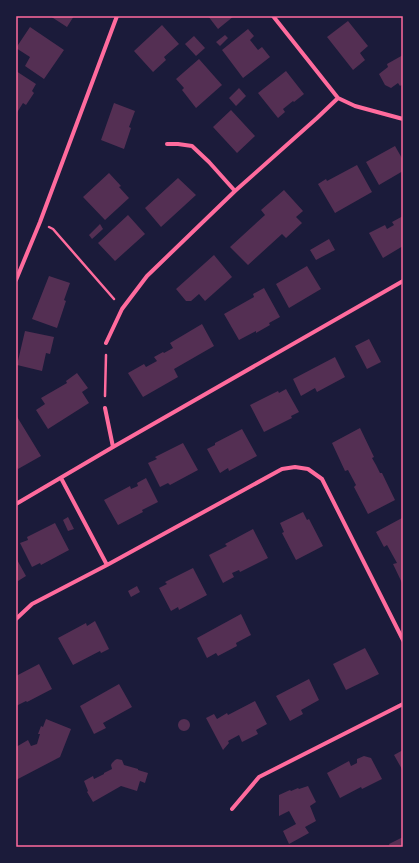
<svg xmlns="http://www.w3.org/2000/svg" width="419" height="863" font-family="Inter,sans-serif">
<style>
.building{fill:#542f53}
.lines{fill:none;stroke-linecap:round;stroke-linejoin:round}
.path{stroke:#ff6b9d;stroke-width:2.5}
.minor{stroke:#ff6b9d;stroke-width:4}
.neatline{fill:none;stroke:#ff6b9d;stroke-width:1.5}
</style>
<rect width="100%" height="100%" fill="#1b1b3a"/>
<path class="building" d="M50 16H74L67 27Z
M208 16H234L218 29Z
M348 21 368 46 360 53 365 60 353 70 327 37Z
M162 25 179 44 164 57 166 60 153 72 134 51Z
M30 27 64 50 44 79 25 66 30 57 16 48Z
M248 29 254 36 250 40 258 50 262 47 270 57 243 78 222 50Z
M225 35 228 38 220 46 216 42Z
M194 36 205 48 196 56 185 44Z
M403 55V84L400 86 398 83 391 88 385 85 379 74 388 67 387 64Z
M199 59 222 85 196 108 182 90 184 88 176 79Z
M16 71 36 84 32 91 34 93 26 105 23 103 16 114Z
M286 71 304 94 294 102 293 101 283 109 285 112 278 118 258 93Z
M239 88 246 96 236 106 229 98Z
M114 103 135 111 129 127 131 128 124 149 101 140Z
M231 110 255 136 237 153 213 127Z
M395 146 403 160V171L379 185 366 162Z
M357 165 372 192 335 213 318 184 326 179 327 181Z
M109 173 121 186 119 187 129 198 105 220 83 197Z
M178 178 196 195 161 227 145 208Z
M284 190 303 211 296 217 302 223 286 238 282 234 248 265 230 247 265 215 261 210Z
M128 215 145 234 115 261 98 243Z
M403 216V246L383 258 369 233 385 225 387 229 394 225 392 222Z
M100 224 103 229 92 239 89 235Z
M329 239 335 250 316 260 310 250Z
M214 255 232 277 205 301 199 294 191 301H186L176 289Z
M307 266 321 289 289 308 276 284Z
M49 276 70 283 64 300 66 301 57 328 32 319Z
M264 288 280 317 269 323 270 325 256 333V331L239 340 224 314 254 297 253 294Z
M202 324 214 346 174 369 178 377 143 397 128 373 144 364 146 367 157 361 154 357 163 352 164 353 173 348 170 343Z
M25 331 54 337 50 354 46 353 42 371 17 365Z
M369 339 381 362 367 369 355 346Z
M335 357 345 377 317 392 315 388 301 396 293 379Z
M77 373 88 388 82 392 89 403 48 429 36 410 45 404 41 398 67 383 66 381Z
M286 389 299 412 291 416 292 418 264 432 250 405 278 391 279 393Z
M16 415 41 456 18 469 16 465Z
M360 428 374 457 372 458 376 465 380 473H382L395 500 368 514 354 487 356 485 348 470 345 471 332 443Z
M242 429 257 456 229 471 228 468 220 473 207 449 215 445V443Z
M183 443 198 470 170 485 168 483 160 487 148 463 157 459 155 457Z
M146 478 158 502 142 510 143 512 118 525 104 500 130 486 131 489 138 486 137 483Z
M303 512 307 520 309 519 323 546 296 560 282 533 284 532 280 523Z
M68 517 74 529 68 531 63 520Z
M402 518 403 520V585L393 564 397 563 387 545 384 547 376 532Z
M55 523 69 550 41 565 40 563 32 567 20 543 28 540 27 537Z
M253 529 268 558 240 572 239 570 232 573 234 577 223 583 209 555 227 546 225 544Z
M16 558 26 576 18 581 16 577Z
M193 568 207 595 179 610 178 607 171 611 159 588 167 584 165 582Z
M137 586 140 592 131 597 128 591Z
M241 614 251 635 236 643 237 646 218 656 216 653 207 658 197 638Z
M95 621 109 649 101 653 100 651 73 665 58 638 86 623 87 626Z
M365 648 379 674 346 690 333 664Z
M39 664 52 689 27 702 26 701 16 706V676Z
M309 679 319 700 301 710 303 714 290 721 276 696Z
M119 684 132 707 103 723 106 728 94 734 80 706Z
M255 701 267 724 256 730 258 734 242 742 239 735 228 741 229 743 223 750 206 718 214 714 217 719 227 713 228 715Z
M46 719 71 729 60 757 16 780V747L28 740 31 746 37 744 40 734H38L41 726 43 727Z
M178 725a6 6 0 1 1 12 0a6 6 0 1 1-12 0Z
M403 750V771L394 755Z
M364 756 371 758 382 779 362 789 361 787 340 798 327 773 349 761 351 766 357 763V759Z
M117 759 122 760 124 765 138 769V770L148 773 145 783 140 781 137 791 121 786 93 802 87 792 88 791 84 781 93 776 94 779 104 774V773L112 769 111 765 112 763 115 760Z
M308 786 316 802 310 806 316 821 305 827 309 833 289 844 283 831 296 824 289 811 279 816V795L290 790 291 791 298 788 299 789Z
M403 837V847H390L389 844Z"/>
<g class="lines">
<path class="path" d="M49 227 53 229 114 299
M105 396 106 355"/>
<path class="minor" d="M273 16 338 98 355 106 403 119
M167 144H178L192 146 209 162 235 191
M16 280 40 222 117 16
M106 343 122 309 147 276 235 191 317 118 338 98
M105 408 113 447
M61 478 107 565
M16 504 113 447 403 281
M16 619 32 604 107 565 282 469 295 467 308 469 322 479 403 640
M232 809 259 777 403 704"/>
</g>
<rect width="419" height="863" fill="none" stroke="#1b1b3a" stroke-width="34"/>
<rect x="17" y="17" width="385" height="829" class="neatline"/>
</svg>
